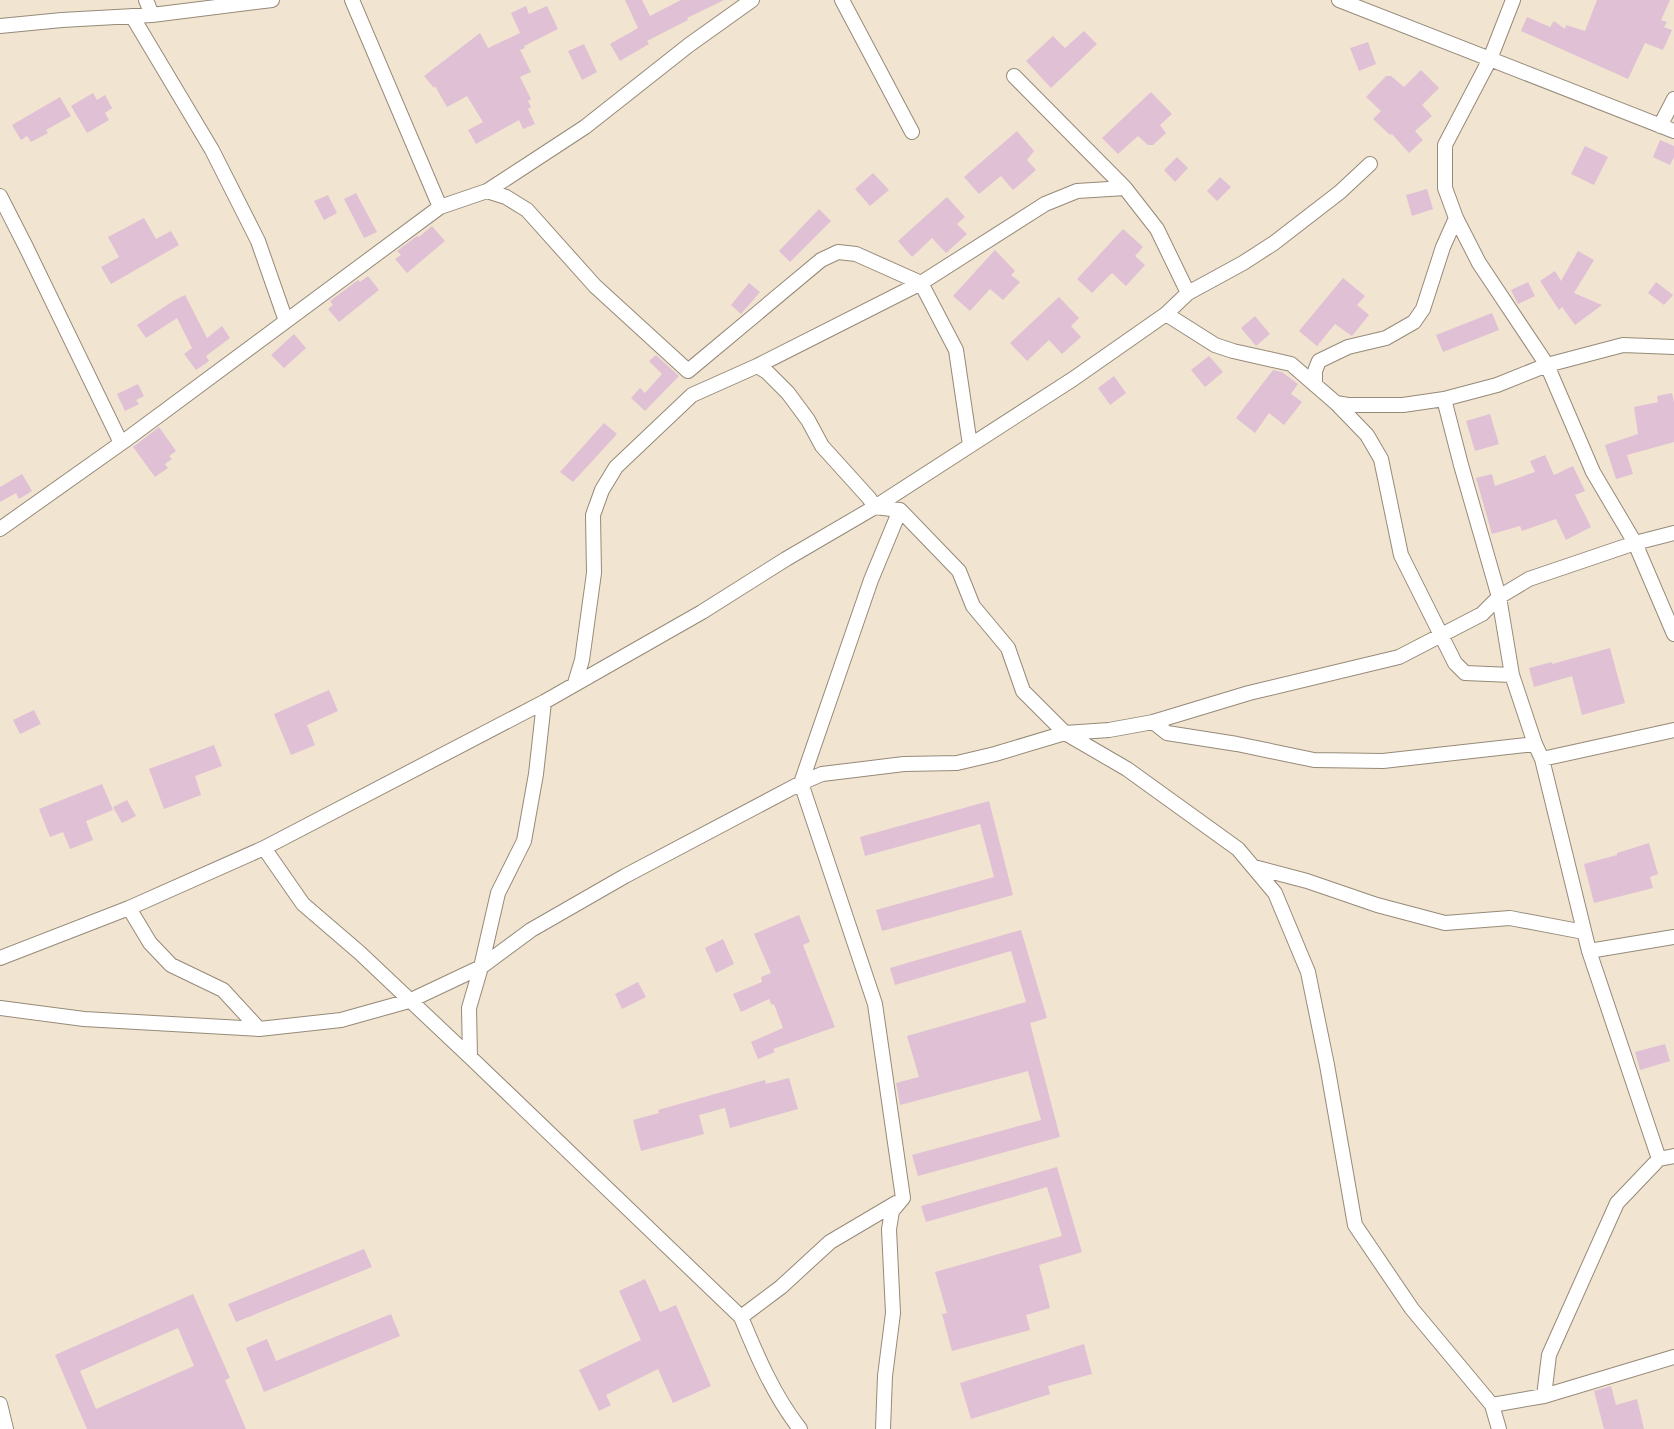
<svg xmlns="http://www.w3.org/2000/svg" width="1674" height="1429" font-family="'DejaVu Sans',sans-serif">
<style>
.building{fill:#e0c0d5;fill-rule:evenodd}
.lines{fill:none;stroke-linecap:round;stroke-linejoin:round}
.street-casing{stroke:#968a78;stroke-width:16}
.street{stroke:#fff;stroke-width:14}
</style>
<rect width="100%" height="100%" fill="#f1e4d1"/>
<path class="building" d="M625 0H642L650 16 681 0H724L687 18 688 20 647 41 649 44 620 61 610 44 638 28Z
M1597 0H1670L1661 20 1667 22 1664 27 1672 30 1663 50 1645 43 1628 79 1521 31 1527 17 1550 27 1554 21 1565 29 1566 25 1585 31Z
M526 6 529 14 547 6 558 29 524 46 525 48 520 50 531 72 520 77 531 99 528 101 531 107 528 109 535 124 523 129 519 120 476 144 468 130 483 122 467 96 447 107 435 86 434 88 424 76 480 33 488 48 520 33 511 13Z
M1084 31 1097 44 1051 88 1026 61 1053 36 1065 48Z
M1368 42 1376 64 1359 71 1350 48Z
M584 44 597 72 582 80 568 51Z
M1421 70 1439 88 1422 105 1432 116 1415 131 1423 140 1409 153 1392 134 1390 135 1373 119 1381 111 1366 97 1386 76H1391L1404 87Z
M1151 92 1172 114 1160 125 1166 133 1153 145H1148L1138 136 1118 154 1102 138Z
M93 93 97 100 105 95 112 108 105 113 109 120 87 133 71 106Z
M60 97 71 116 46 130 48 133 31 142 27 136 21 140 12 125Z
M1017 131 1034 151 1027 160 1036 170 1013 190 1001 176 979 194 964 177Z
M1660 140 1674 146V157L1670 165 1653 157Z
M1585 146 1608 157 1594 185 1571 174Z
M1177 157 1188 168 1175 182 1164 170Z
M873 173 889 190 870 206 855 189Z
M1220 177 1231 187 1217 201 1207 191Z
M1427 189 1433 209 1412 216 1406 195Z
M356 193 377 232 364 238 344 199Z
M328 195 337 213 324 220 314 201Z
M947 197 965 217 957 224 967 234 946 253 932 238 912 257 898 241Z
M819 209 831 221 790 262 779 251Z
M144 218 156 239 171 231 179 245 111 284 101 267 119 257 108 237Z
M432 226 445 241 407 273 395 259 401 255 397 251 417 236 419 237Z
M1123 229 1143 247 1135 256 1145 265 1126 286 1112 273 1092 293 1077 279Z
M995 250 1015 271 1011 275 1020 282 1003 300 990 289 970 311 953 296Z
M1578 251 1594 260 1574 293 1602 305 1575 325 1562 307 1559 310 1540 281 1555 271 1561 281Z
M368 276 379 290 339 322 328 309 333 305 330 301 358 280 360 282Z
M1343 278 1365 296 1357 305 1369 315 1352 336 1335 324 1317 346 1299 331Z
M1528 282 1535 296 1518 304 1511 290Z
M1656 282 1673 295 1664 305 1648 293Z
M749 283 760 292 741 314 731 305Z
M185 295 207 338 222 326 230 338 206 356 209 361 196 370 184 354 192 348 177 318 146 338 137 325 173 301Z
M1059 297 1079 318 1071 326 1081 337 1062 354 1049 340 1027 361 1010 343Z
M1492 313 1499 330 1443 352 1436 335Z
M1255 316 1270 334 1256 346 1241 328Z
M294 334 306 348 284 368 271 355Z
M656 355 679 376 645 411 631 398 640 388 645 393 662 374 649 361Z
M1209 356 1223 372 1205 387 1191 370Z
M1273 370 1282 372 1298 384 1291 394 1302 402 1284 425 1269 413 1255 433 1236 418Z
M1114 376 1126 393 1110 405 1098 388Z
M138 384 144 396 136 400 139 404 125 411 117 394Z
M1672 393 1674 402V442L1627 455 1633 474 1616 479 1605 445 1638 434 1634 407 1658 402 1657 396Z
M1490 414 1499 444 1475 451 1466 421Z
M604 423 617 434 573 482 560 472Z
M159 427 176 451 169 456 172 459 165 464 168 468 155 477 133 447Z
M1545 455 1554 475 1573 466 1585 491 1575 495 1591 527 1566 540 1556 519 1522 531 1520 526 1492 534 1476 478 1492 474 1495 486 1535 472 1530 461Z
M22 474 32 491 19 499 16 493 0 502V487Z
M1610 648 1625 703 1582 715 1572 676 1534 687 1529 668 1552 662V664Z
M329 690 338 711 307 725 315 745 291 755 274 714Z
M34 710 41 724 20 734 13 720Z
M214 745 222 766 195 776 201 795 164 809 149 769Z
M102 784 113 810 86 821 93 840 70 849 63 832 50 837 39 809Z
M127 800 136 816 122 823 113 807Z
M989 801 1013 895 882 931 876 910 994 877 980 824 865 856 860 837Z
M1649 843 1658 874 1650 877 1653 888 1594 903 1584 864 1617 855V853Z
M799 915 810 942 803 945 835 1027 773 1049 775 1052 758 1059 751 1042 783 1028 774 1004 772 1005 769 999 741 1012 733 994 762 982 761 977 771 973 754 934Z
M1021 930 1047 1018 1030 1023 1060 1137 918 1176 912 1155 1041 1120 1028 1071 900 1105 896 1083 919 1077 907 1036 1026 1002 1011 951 895 985 890 968Z
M723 939 734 964 716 973 705 948Z
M638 982 646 997 622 1009 615 994Z
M1665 1044 1670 1061 1640 1070 1635 1052Z
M789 1078 798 1109 730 1128 725 1108 699 1115 704 1134 641 1151 633 1120 659 1113 658 1110 765 1080 766 1084Z
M1057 1167 1082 1252 1039 1265 1050 1308 1026 1315 1030 1330 952 1351 942 1314 947 1313 935 1272 1062 1236 1047 1187 926 1222 921 1206Z
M364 1249 372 1267 236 1322 228 1304Z
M645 1279 660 1312 676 1305 711 1386 673 1403 658 1369 606 1395 611 1405 599 1411 579 1370 641 1340 619 1291Z
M193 1294 230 1378 225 1380 246 1429H87L55 1355ZM178 1328 194 1366 96 1409 80 1371Z
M391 1314 400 1336 264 1392 246 1348 267 1339 276 1361Z
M1084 1344 1092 1374 1048 1386 1050 1394 971 1419 960 1383Z
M1611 1386 1616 1405 1637 1399 1644 1429H1604L1594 1391Z"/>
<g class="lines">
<defs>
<path id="street" d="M146 0 152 15
M352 0 440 207
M842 0 912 132
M1339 0 1674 131
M1513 0 1490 59 1445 145V188L1456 218 1479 263 1547 365 1593 472 1635 543 1674 634
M132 16 212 150 258 241 286 321
M0 26 62 20 152 15 272 0
M1014 76 1125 188
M1660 126 1674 99
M487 191 506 197 527 210 595 286 688 371 821 260 838 252 856 254 921 283 1045 204 1077 191 1125 188 1157 229 1188 293
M0 196 26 247 121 443
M1166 314 1215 345 1233 351 1291 364 1336 403 1367 435 1381 459 1401 555 1455 663 1465 673 1512 675
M757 366 767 372 788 393 808 420 822 446 869 498 875 507 900 510 959 571 973 606 1008 648 1023 691 1065 733 1127 769 1238 849 1275 893 1308 972 1327 1065 1355 1225 1412 1309 1492 1405 1499 1429
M1315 385V371L1319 361 1348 347 1386 338 1414 322 1423 309 1443 247 1456 218
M1444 399 1461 465 1499 597 1512 675 1535 744 1542 759 1589 951 1659 1159
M1336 403 1348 405H1403L1444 399 1497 385 1547 365 1623 345 1674 347
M0 529 127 439 440 207 487 191 527 165 585 127 689 45 752 0
M575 683 582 660 594 573 593 515 602 490 616 467 692 395 757 366 921 283 956 350 970 445
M1153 722 1167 733 1237 744 1314 760 1383 761 1535 744
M1542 759 1674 730
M264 848 303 904 360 953 470 1057 741 1317C757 1356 774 1396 800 1429
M1254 867 1307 881 1377 905 1445 923 1510 918 1584 932
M129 908 150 943 171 965 223 990 259 1029
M1589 951 1674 937
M0 958 129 908 264 848 544 702 702 612 786 559 875 507 1073 379 1166 314 1188 293 1243 263 1274 243 1340 192 1370 164
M0 1008 84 1019 259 1029 341 1020 409 1001 481 967 531 930 625 876 801 783 822 774 904 764 957 763 995 754 1065 733 1109 730 1153 722 1249 693 1399 657 1482 614 1499 597 1529 579 1635 543 1674 533
M470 1057 469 1008 481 967 498 893 524 841 536 774 544 702
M741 1317 781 1287 830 1242 896 1203
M1544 1396 1549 1355 1617 1203 1659 1159 1674 1156
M0 1404 6 1429
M1492 1405 1544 1396 1674 1357
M883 1429 885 1376 893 1313 889 1229 892 1211 903 1198 875 1004 801 783 871 580 900 510"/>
</defs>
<use href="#street" class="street-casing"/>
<use href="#street" class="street"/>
</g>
</svg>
